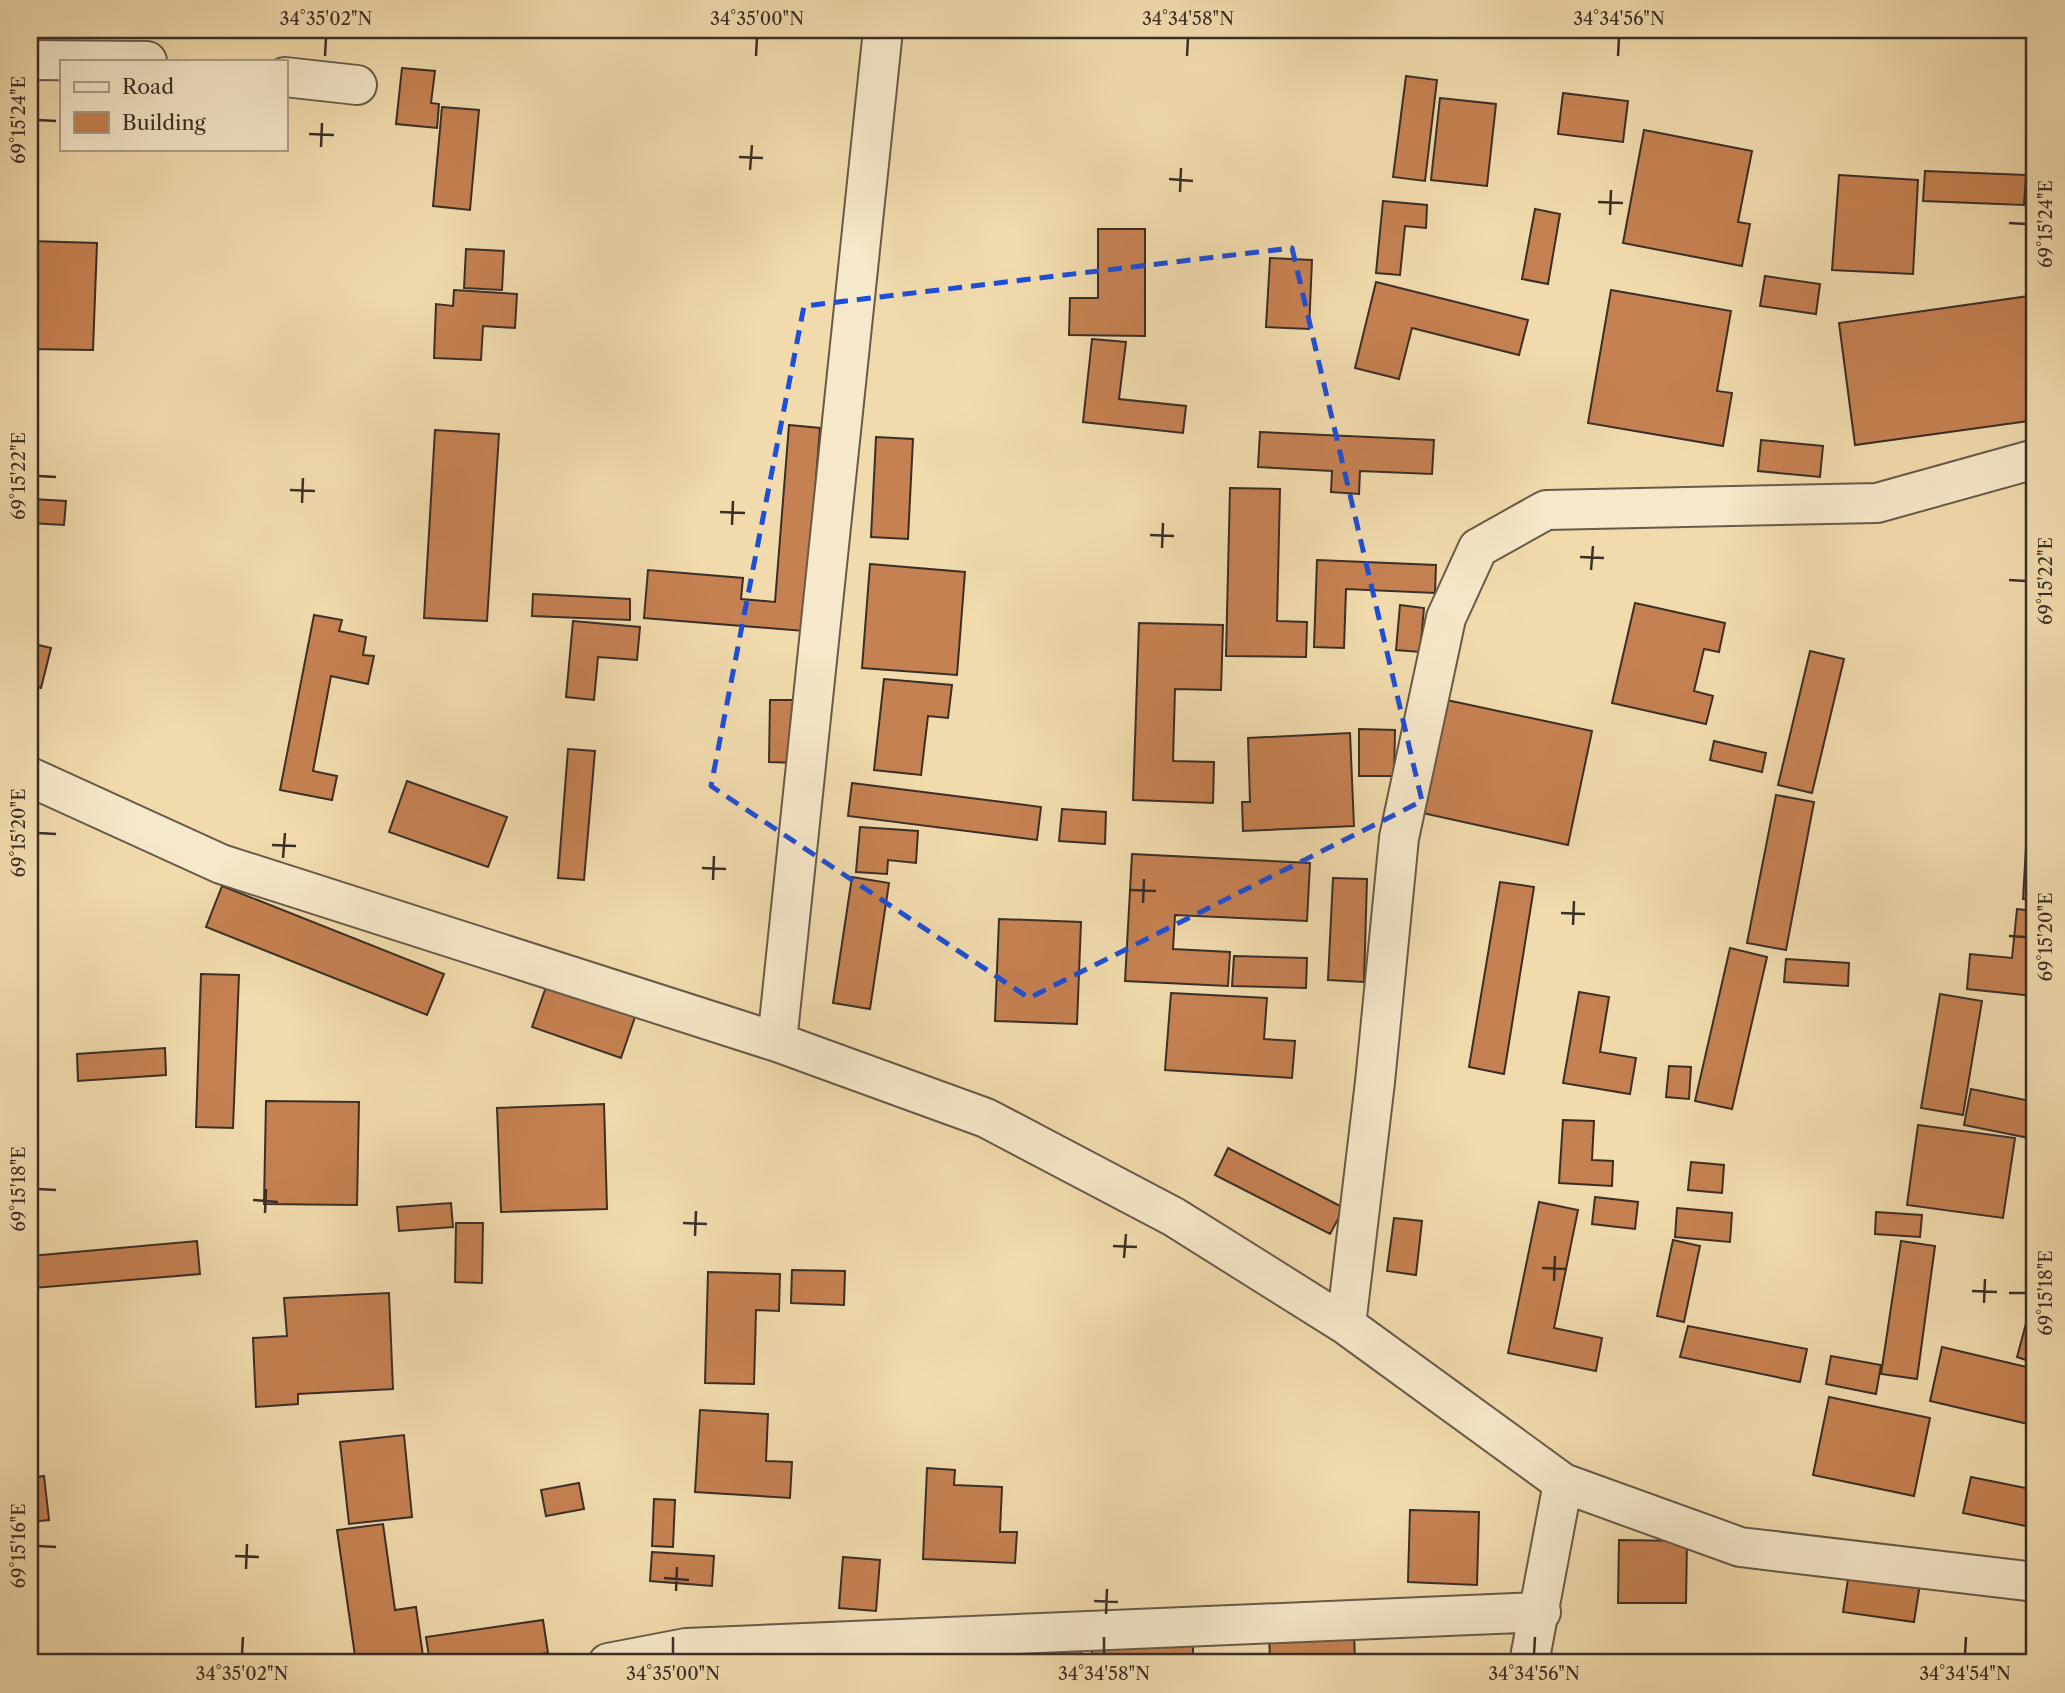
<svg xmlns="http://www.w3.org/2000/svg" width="2065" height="1693" font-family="'Libre Caslon Text',serif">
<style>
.building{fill:#c68152;stroke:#3a2f27;stroke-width:2}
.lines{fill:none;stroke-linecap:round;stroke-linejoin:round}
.street-casing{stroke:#685a48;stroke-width:42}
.street{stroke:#f6e8ca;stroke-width:38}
.marked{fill:none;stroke:#1d4ed8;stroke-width:5;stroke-dasharray:14 9;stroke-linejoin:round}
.ticks{fill:none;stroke:#3a2f27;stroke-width:2.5}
.neatline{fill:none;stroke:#3a2f27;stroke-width:2.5}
.ticks-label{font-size:18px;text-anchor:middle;fill:#3a2f27}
</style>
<rect width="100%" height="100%" fill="#f1dbad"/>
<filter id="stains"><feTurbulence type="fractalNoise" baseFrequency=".00286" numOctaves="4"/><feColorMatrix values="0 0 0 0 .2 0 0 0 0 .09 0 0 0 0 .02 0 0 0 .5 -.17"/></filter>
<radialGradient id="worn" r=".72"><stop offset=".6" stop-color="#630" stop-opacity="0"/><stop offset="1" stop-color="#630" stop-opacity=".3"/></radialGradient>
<path class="building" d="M169 30H196V38L169 37Z
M402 68 435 71 431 103 439 104 437 128 396 124Z
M1406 76 1437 80 1425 181 1393 177Z
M1563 93 1628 101 1623 142 1558 134Z
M1440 98 1496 104 1487 186 1431 180Z
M442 107 479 110 470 210 433 206Z
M1644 130 1752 151 1738 222 1750 224 1742 266 1623 243Z
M1925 171 2026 175 2024 205 1923 201Z
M1839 175 1918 180 1913 274 1832 270Z
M1383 201 1427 205 1426 228 1405 226 1400 275 1376 273Z
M1535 209 1560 214 1548 284 1522 279Z
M1098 229H1145V336L1069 335 1070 298H1098Z
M30 241 97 243 93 350 30 349Z
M466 249 504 251 502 290 464 288Z
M1270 258 1312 260 1309 329 1266 327Z
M1765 276 1820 284 1816 314 1760 306Z
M1376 282 1528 320 1519 355 1412 328 1399 379 1355 368Z
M454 290 517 294 515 328 483 326 481 360 434 358 436 304 453 306Z
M1611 290 1731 311 1717 391 1732 393 1723 446 1588 423Z
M2029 296 2035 339V420L1855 445 1839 323Z
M1092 339 1126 342 1119 399 1186 406 1183 433 1083 422Z
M789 425 820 428 804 631 644 618 648 570 743 578 741 599 775 602Z
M435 430 499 434 487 621 424 618Z
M1260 432 1434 440 1432 474 1360 471 1359 494 1331 492 1332 471 1258 467Z
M876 437 913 439 908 539 871 537Z
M1761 440 1823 446 1820 477 1758 471Z
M1230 488 1280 489 1277 621 1307 622 1306 657 1226 656Z
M32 499 66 501 64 525 30 523Z
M1317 560 1436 565 1435 593 1346 589 1344 648 1314 647Z
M870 564 965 572 957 675 862 668Z
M533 594 630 599V620L532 616Z
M1635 603 1725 623 1719 652 1704 649 1694 691 1713 696 1706 724 1612 703Z
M1400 605 1424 608 1420 652 1396 650Z
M314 615 342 620 339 631 366 637 363 655 374 656 368 684 331 676 313 771 337 776 332 800 280 790Z
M573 621 640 627 637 660 598 657 594 700 566 697Z
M1139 623 1223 625 1221 690 1175 689 1173 761 1214 762 1213 803 1133 800Z
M30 643 51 648 41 688 30 685Z
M1810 651 1844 659 1812 793 1778 785Z
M884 679 952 685 948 718 928 716 921 775 874 770Z
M1442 699 1592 731 1568 845 1418 812Z
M770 700H798L797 763 769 762Z
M2033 725 2035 726V771L2029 770Z
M1359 729 1395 730 1394 776H1359Z
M1350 733 1354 826 1243 831 1242 802H1250L1248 738Z
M1714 741 1766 753 1762 772 1710 760Z
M568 749 595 751 584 880 558 878Z
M2030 778H2035V899H2023Z
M407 781 507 817 488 867 389 832Z
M852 783 1041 807 1037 840 848 816Z
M1776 795 1814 802 1786 950 1747 943Z
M1062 809 1106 812 1105 844 1059 841Z
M860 827 918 831 916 863 888 860 887 874 856 872Z
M1132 854 1310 863 1307 921 1175 915 1173 949 1230 952 1228 986 1125 981Z
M852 877 889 883 870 1009 833 1003Z
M1333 878 1367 879 1364 982 1328 980Z
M1500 882 1534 887 1504 1074 1469 1067Z
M222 886 444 974 427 1015 206 927Z
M2017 909 2035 911V996L1967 989 1970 954 2012 958Z
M999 919 1081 922 1077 1024 995 1021Z
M1730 948 1767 957 1732 1109 1695 1101Z
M1234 956 1307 958 1306 988 1232 986Z
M1786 959 1849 963 1848 986 1784 982Z
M201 974 239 975 233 1128 196 1127Z
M547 984 636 1014 621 1058 532 1027Z
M1579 992 1609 997 1600 1052 1636 1058 1630 1094 1563 1083Z
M1171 993 1267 998 1264 1039 1295 1041 1292 1078 1165 1070Z
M1940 994 1982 1001 1963 1115 1921 1108Z
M165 1048 166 1075 78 1081 77 1054Z
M1669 1066 1691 1067 1689 1099 1666 1097Z
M1971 1089 2035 1102 2029 1138 1964 1125Z
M266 1101 359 1102 357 1205 264 1204Z
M604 1104 607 1209 501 1212 497 1108Z
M1563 1120 1594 1121 1592 1160 1613 1161 1612 1186 1559 1183Z
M1918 1125 2015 1138 2003 1218 1907 1205Z
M2035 1135V1169L2029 1167Z
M1228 1148 1344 1208 1330 1234 1215 1175Z
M1691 1162 1724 1165 1722 1193 1688 1190Z
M1595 1197 1638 1202 1635 1229 1592 1224Z
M1539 1202 1578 1210 1554 1328 1602 1338 1596 1371 1508 1353Z
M451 1203 453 1227 399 1231 397 1207Z
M1677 1208 1732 1213 1730 1242 1675 1237Z
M1876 1212 1922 1215 1920 1237 1875 1234Z
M1394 1218 1422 1221 1416 1275 1387 1271Z
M456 1223H483L482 1283 455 1282Z
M1673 1240 1700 1246 1684 1322 1657 1316Z
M197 1241 200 1274 34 1288 31 1256Z
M1901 1241 1935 1246 1917 1379 1881 1374Z
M792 1270 845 1271 844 1305 791 1303Z
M708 1272 780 1274 779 1311 756 1310 754 1384 705 1383Z
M30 1292H33L34 1318H30Z
M389 1293 393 1389 298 1394V1404L256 1407 253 1338 287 1336 284 1298Z
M2031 1305 2035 1306V1363L2017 1357Z
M1688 1326 1807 1349 1800 1382 1680 1357Z
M1942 1347 2035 1369V1393L2028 1424 1930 1401Z
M1831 1356 1881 1365 1876 1394 1826 1384Z
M1829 1397 1930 1418 1914 1496 1813 1475Z
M700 1410 768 1414 766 1461 792 1462 790 1498 695 1492Z
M404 1435 412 1517 349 1524 340 1442Z
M927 1468 955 1470 954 1485 1002 1487 1000 1532H1017L1015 1563 923 1559Z
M44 1476 49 1520 30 1522V1478Z
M1971 1477 2035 1490V1528L1963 1513Z
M579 1483 584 1509 546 1516 541 1490Z
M654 1499 675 1500 673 1547 652 1546Z
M1410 1510 1479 1512 1477 1585 1408 1582Z
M383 1524 395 1610 416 1607 424 1663H356L337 1530Z
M1619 1540 1687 1541 1686 1603H1618Z
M652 1552 714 1556 712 1586 650 1581Z
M843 1557 880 1560 876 1611 839 1608Z
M1850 1566 1921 1577 1914 1622 1843 1612Z
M543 1620 548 1653 476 1663H430L426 1637Z
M1354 1630 1355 1663H1270L1269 1632Z
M1092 1638 1193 1639V1663H1092Z
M1054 1642H1082L1081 1663H1054Z"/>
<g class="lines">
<defs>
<path id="street" d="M30 60 147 61
M285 77 357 85
M30 777 221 864 777 1042 986 1118 1174 1217 1346 1325 1563 1483 1740 1547 2035 1582
M777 1042 883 30
M1346 1325 1375 1082 1399 838 1446 618 1478 548 1546 510 1877 503 2035 459
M608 1663 686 1648 1541 1612
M1529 1663 1563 1483"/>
</defs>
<use href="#street" class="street-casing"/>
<use href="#street" class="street"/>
</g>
<path class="marked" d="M1292 248 1422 801 1029 998 711 786 804 306Z"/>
<path class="ticks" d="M325 56 326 38M756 56 757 38M1187 56 1188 38M1618 56 1619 38M38 120 56 121M309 134 334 135M321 147 322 123M739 157 763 158M750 170 752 145M1169 179 1193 181M1180 192 1181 168M1598 202 1623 203M1610 215 1611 190M2009 223 2026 224M38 476 56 477M290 490 315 491M302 503 303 478M720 512 745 513M732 525 733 501M1150 535 1174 536M1162 548 1163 523M1580 557 1604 558M1591 570 1593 546M2009 580 2026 581M38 833 56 834M272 845 296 846M283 858 285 833M702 868 726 869M713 880 714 856M1131 890 1156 891M1143 903 1144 879M1561 913 1585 914M1573 925 1574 901M2009 936 2026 937M38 1189 56 1190M253 1200 278 1202M265 1213 266 1189M683 1223 707 1224M695 1236 696 1211M1113 1246 1137 1247M1124 1258 1126 1234M1542 1268 1567 1269M1554 1281 1555 1256M1972 1291 1997 1292M2009 1293H2026M1984 1303 1985 1279M38 1546 56 1547M235 1556 259 1557M246 1569 247 1544M664 1578 689 1580M676 1591 677 1567M1094 1601 1118 1602M1106 1614 1107 1589M242 1654 243 1637M673 1654V1637M1104 1654V1637M1534 1654 1535 1637M1965 1654 1966 1637"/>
<rect width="2065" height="1693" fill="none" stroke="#f1dbad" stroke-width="77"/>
<rect x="60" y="60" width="228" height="91" fill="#f6e8ca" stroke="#ab9e89" stroke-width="2"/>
<rect x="74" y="82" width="35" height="10" fill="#f6e8ca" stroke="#ab9e89" stroke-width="2"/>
<text x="122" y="94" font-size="21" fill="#3a2f27">Road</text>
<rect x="74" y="112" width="35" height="21" fill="#c68152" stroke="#ab9e89" stroke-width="2"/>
<text x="122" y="130" font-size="21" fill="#3a2f27">Building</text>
<rect x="38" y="38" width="1988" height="1616" class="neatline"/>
<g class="ticks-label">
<text x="326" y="25">34°35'02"N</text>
<text x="757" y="25">34°35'00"N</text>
<text x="1188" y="25">34°34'58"N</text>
<text x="1619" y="25">34°34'56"N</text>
<text transform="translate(19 120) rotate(-90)" y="6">69°15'24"E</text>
<text transform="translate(2046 224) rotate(-90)" y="6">69°15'24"E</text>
<text transform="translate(19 476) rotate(-90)" y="6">69°15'22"E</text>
<text transform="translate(2046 581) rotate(-90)" y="6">69°15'22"E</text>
<text transform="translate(19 833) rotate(-90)" y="6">69°15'20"E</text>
<text transform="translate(2046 937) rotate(-90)" y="6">69°15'20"E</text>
<text transform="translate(19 1189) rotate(-90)" y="6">69°15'18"E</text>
<text transform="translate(2046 1293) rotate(-90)" y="6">69°15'18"E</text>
<text transform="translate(19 1546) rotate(-90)" y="6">69°15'16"E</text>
<text x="242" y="1680">34°35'02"N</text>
<text x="673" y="1680">34°35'00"N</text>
<text x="1104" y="1680">34°34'58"N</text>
<text x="1534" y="1680">34°34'56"N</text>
<text x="1965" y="1680">34°34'54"N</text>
</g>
<rect width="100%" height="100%" filter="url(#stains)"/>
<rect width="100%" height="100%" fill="url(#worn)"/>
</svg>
